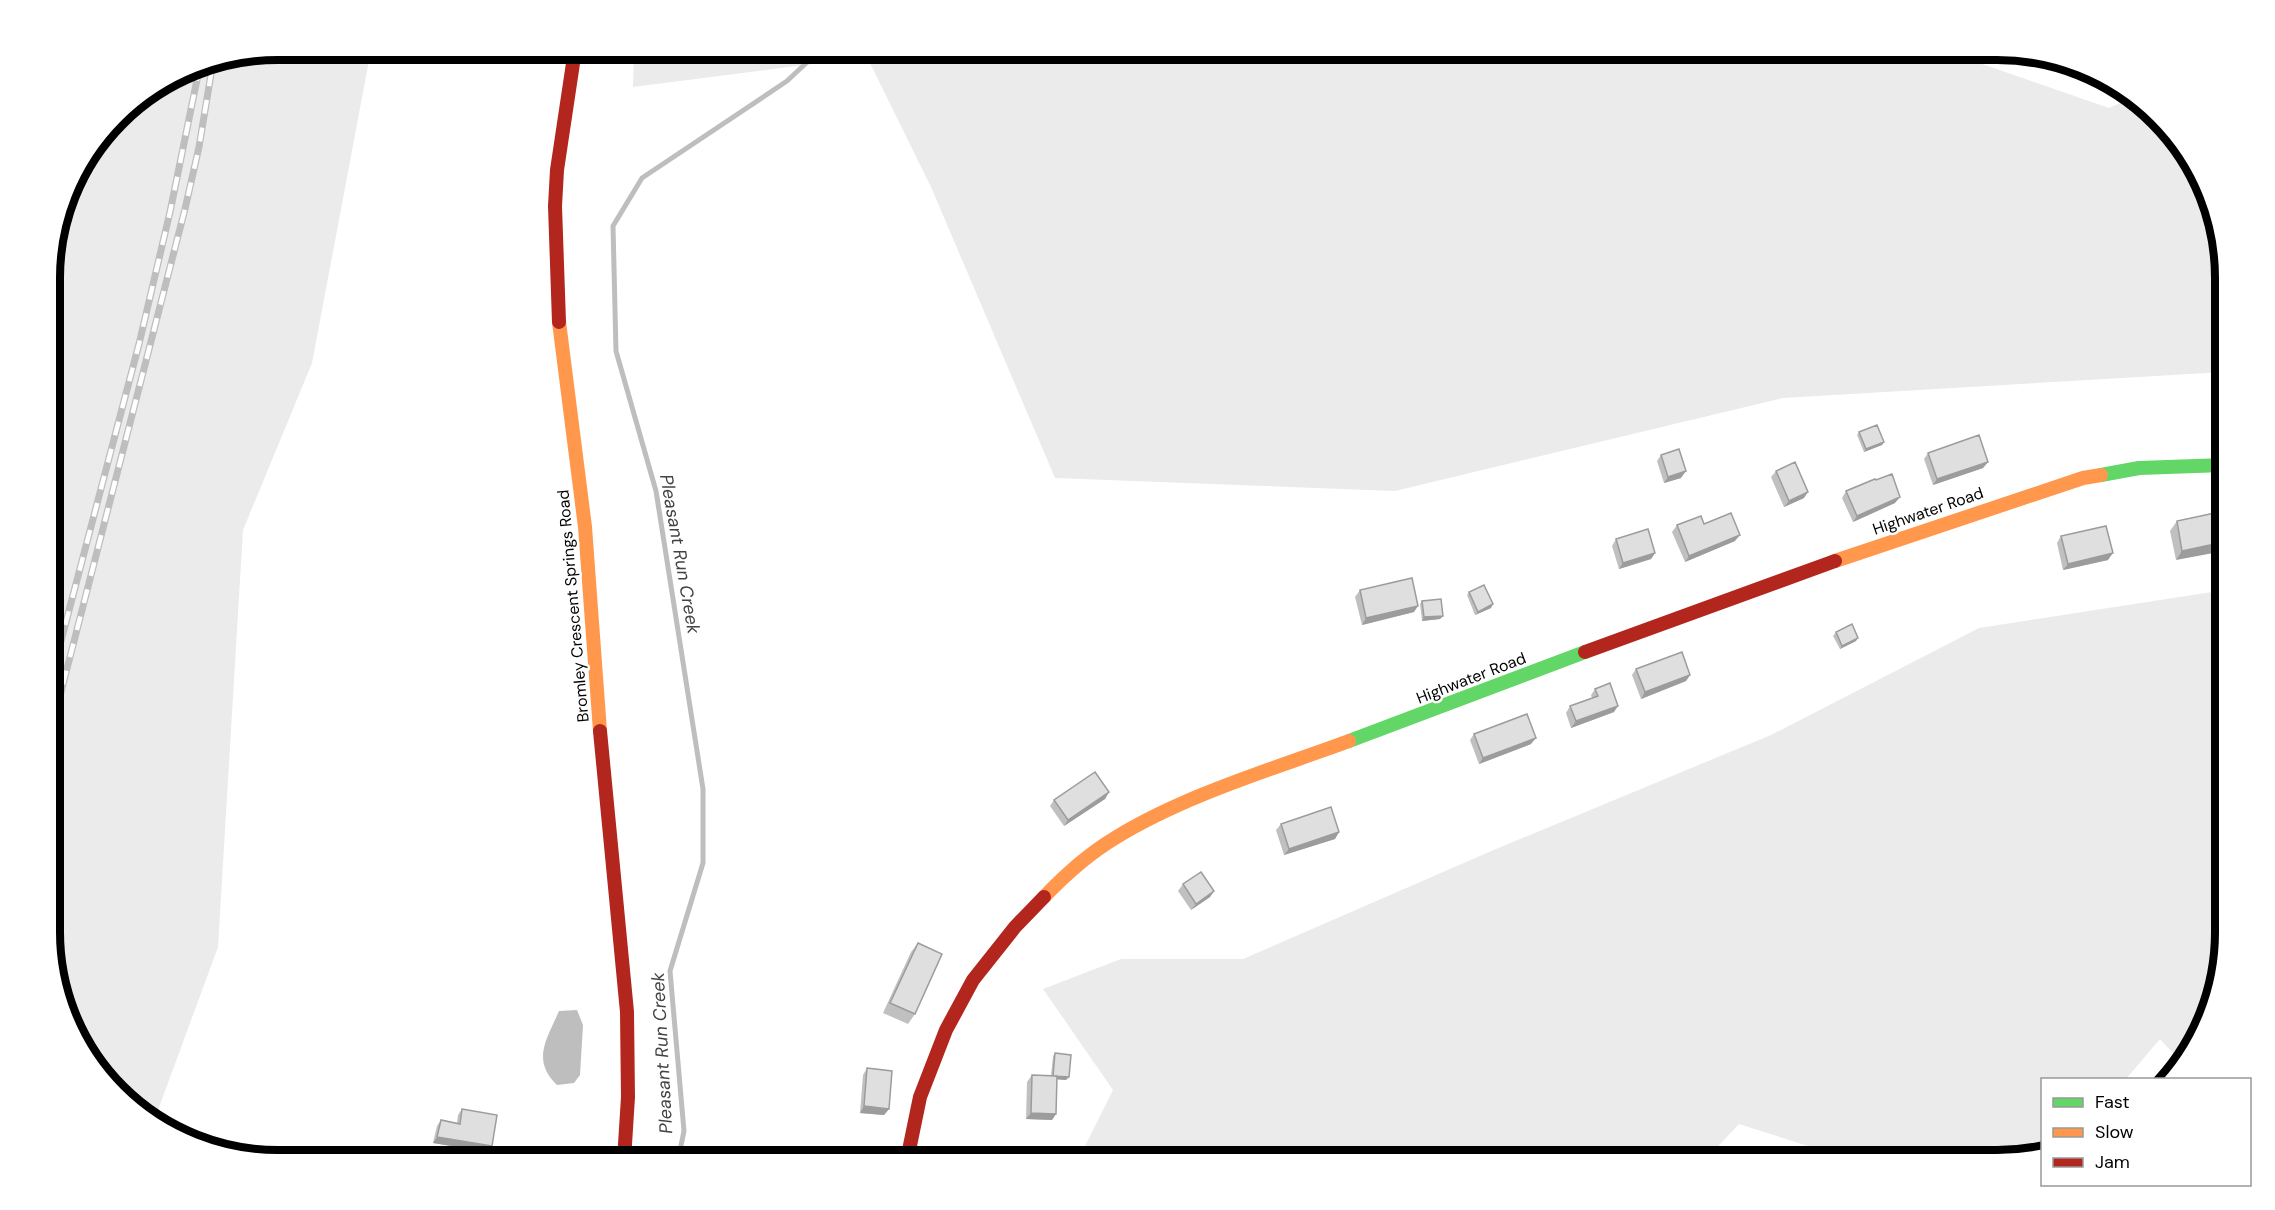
<svg xmlns="http://www.w3.org/2000/svg" width="2275" height="1210" font-family="'DM Sans',sans-serif">
<style>
.green{fill:#ebebeb}
.water{fill:#bebebe}
.lines{fill:none;stroke-linecap:round;stroke-linejoin:round}
.stream{stroke:#bebebe;stroke-width:5}
.fast{stroke:#63d668;stroke-width:14}
.slow{stroke:#ff974d;stroke-width:14}
.jam{stroke:#b3261e;stroke-width:14}
.rail-casing{stroke:#bebebe;stroke-width:7}
.rail{stroke:#fff;stroke-width:4.5;stroke-dasharray:14;stroke-linecap:butt}
.wall{fill:#c0c0c0}
.shaded-wall{fill:#9c9c9c}
.building{fill:#dfdfdf;stroke:#9c9c9c;stroke-width:1.5}
.labels{text-anchor:middle;dominant-baseline:central;stroke-width:5;stroke-linejoin:round;paint-order:stroke}
.street-label{font-size:16px;fill:#000;stroke:#fff}
.water-label{font-size:18px;font-style:italic;fill:#434343;stroke:#fff}
.rim{fill:none;stroke:#000;stroke-width:8}
</style>
<rect width="100%" height="100%" fill="#fff"/>
<path class="green" d="M278 50H371L312 363 243 530 218 947 154 1121 128 1104 88 1059 52 962 50 263 73 177 127 106 191 67Z
M634 50H1956L1962 57 2109 108 2134 97 2148 106 2187 151 2224 249V372L1783 398 1395 491 1055 478 931 187 867 57 633 87Z
M2225 590V932L2202 1033 2182 1063 2160 1039 2126 1079 2042 1080V1154L2012 1160H1852L1739 1124 1705 1160H1078L1113 1090 1043 989 1121 959H1243L1496 849 1771 735 1979 628Z"/>
<path class="water" d="M577 1010 583 1025 580 1075 574 1083 557 1085C531 1060 547 1039 559 1011Z"/>
<g class="lines">
<path class="stream" d="M678 1160 684 1131 670 971 703 863V789L656 491 616 351 613 226 642 178 787 81 820 50"/>
<path class="fast" d="M2101 475 2139 468 2224 465
M1349 741 1585 652"/>
<path class="slow" d="M559 322 585 527 600 731
M1835 561 2083 478 2101 475
M1044 897C1065 875 1090 853 1115 838 1185 795 1273 769 1349 741"/>
<path class="jam" d="M559 322 555 206 557 170 575 50
M1585 652 1835 561
M600 731 627 1012 628 1097 624 1160
M907 1160 920 1097 946 1030 973 980 1015 927 1044 897"/>
<defs>
<path id="rail" d="M51 679 139 344 170 212 200 65
M51 739 61 692 185 209 199 147 213 62"/>
</defs>
<use href="#rail" class="rail-casing"/>
<use href="#rail" class="rail"/>
</g>
<path class="wall" d="M1859 432 1884 442 1882 445 1864 452 1857 435Z
M1928 453 1988 462 1983 468 1933 485 1924 459Z
M1661 455 1681 478 1664 483 1657 461Z
M1776 471 1804 498 1784 507 1771 477Z
M1846 491 1895 503 1853 522 1842 498Z
M2224 512 2176 560 2170 531 2177 521Z
M1704 524 1735 541 1685 562 1672 532 1677 525Z
M2061 536 2108 560 2063 570 2057 543Z
M1616 539 1655 553 1651 559 1619 569 1612 546Z
M1360 590 1414 612 1362 625 1355 597Z
M1469 592 1491 608 1475 615 1467 595Z
M1422 601 1443 616 1440 619 1422 621 1420 604Z
M1836 632 1856 641 1840 649 1833 636Z
M1636 669 1690 675 1686 681 1641 699 1632 675Z
M1595 689 1614 712 1571 728 1566 713 1570 706 1592 698 1591 695Z
M1474 734 1531 744 1479 764 1470 740Z
M1109 792 1105 799 1064 826 1050 806 1054 800Z
M1281 824 1339 832 1335 839 1284 855 1276 830Z
M1183 884 1214 891 1210 897 1191 910 1178 891Z
M918 943 915 1014 908 1024 883 1013 911 952Z
M1055 1053 1066 1080 1057 1079 1056 1114 1052 1120 1026 1119 1027 1082 1032 1075 1051 1076 1053 1056Z
M867 1068 889 1109 884 1115 860 1113 863 1075Z
M462 1109 488 1152 433 1143 437 1126 441 1120 457 1123 458 1115Z"/>
<path class="shaded-wall" d="M1884 442 1882 445 1864 452 1866 449Z
M1988 462 1983 468 1933 485 1937 479Z
M1686 471 1681 478 1664 483 1668 477Z
M1808 492 1804 498 1784 507 1789 501Z
M1900 497 1895 503 1853 522 1857 516Z
M1740 535 1735 541 1685 562 1689 556Z
M2224 542V551L2176 560 2182 551Z
M1655 553 1651 559 1619 569 1623 563Z
M2113 553 2108 560 2063 570 2068 564Z
M1493 604 1491 608 1475 615 1478 612Z
M1418 606 1414 612 1362 625 1366 618Z
M1443 616 1440 619 1422 621 1424 617Z
M1858 638 1856 641 1840 649 1842 646Z
M1690 675 1686 681 1641 699 1645 692Z
M1618 706 1614 712 1571 728 1576 721Z
M1536 738 1531 744 1479 764 1483 758Z
M1109 792 1105 799 1064 826 1068 820Z
M1339 832 1335 839 1284 855 1289 849Z
M1214 891 1210 897 1191 910 1196 904Z
M1053 1076 1069 1077 1066 1080 1051 1079Z
M864 1106 889 1109 884 1115 860 1113Z
M1031 1113 1056 1114 1052 1120 1026 1119Z
M437 1137 492 1146 488 1152 433 1143Z"/>
<path class="building" d="M1877 425 1884 442 1866 449 1859 432Z
M1979 435 1988 462 1937 479 1928 453Z
M1679 449 1686 471 1668 477 1661 455Z
M1795 462 1808 492 1789 501 1776 471Z
M1892 474 1900 497 1857 516 1846 491 1875 479 1876 480Z
M2224 511V542L2182 551 2177 521Z
M1731 513 1740 535 1689 556 1677 525 1701 516 1704 524Z
M2106 526 2113 553 2068 564 2061 536Z
M1648 529 1655 553 1623 563 1616 539Z
M1412 578 1418 606 1366 618 1360 590Z
M1484 585 1493 604 1478 612 1469 592Z
M1441 599 1443 616 1424 617 1422 601Z
M1852 624 1858 638 1842 646 1836 632Z
M1682 652 1690 675 1645 692 1636 669Z
M1610 683 1618 706 1576 721 1570 706 1598 696 1595 689Z
M1527 714 1536 738 1483 758 1474 734Z
M1095 772 1109 792 1068 820 1054 800Z
M1331 807 1339 832 1289 849 1281 824Z
M1201 872 1214 891 1196 904 1183 884Z
M918 943 942 954 915 1014 890 1003Z
M1055 1053 1071 1055 1069 1077 1053 1076Z
M867 1068 892 1071 889 1109 864 1106Z
M1032 1075 1057 1076 1056 1114 1031 1113Z
M462 1109 497 1115 492 1146 437 1137 441 1120 460 1124Z"/>
<g class="labels">
<g class="street-label">
<text transform="translate(1928 511) rotate(-19)">Highwater Road</text>
<text transform="translate(573 606) rotate(-95)">Bromley Crescent Springs Road</text>
<text transform="translate(1471 678) rotate(-21)">Highwater Road</text>
</g>
<g class="water-label">
<text transform="translate(680 554) rotate(80)">Pleasant Run Creek</text>
<text transform="translate(662 1053) rotate(-93)">Pleasant Run Creek</text>
</g>
</g>
<path d="M0 0H2275V1210H0ZM278 60H1997A218 218 0 0 1 2215 278V932A218 218 0 0 1 1997 1150H278A218 218 0 0 1 60 932V278A218 218 0 0 1 278 60Z" fill="#fff" fill-rule="evenodd"/>
<path class="rim" d="M278 60H1997A218 218 0 0 1 2215 278V932A218 218 0 0 1 1997 1150H278A218 218 0 0 1 60 932V278A218 218 0 0 1 278 60Z"/>
<rect x="2041" y="1078" width="210" height="108" fill="#ffffff" stroke="#999999" stroke-width="1.5"/>
<rect x="2053" y="1098" width="30" height="9" fill="#63d668" stroke="#999999" stroke-width="1.5"/>
<text x="2095" y="1108" font-size="18" fill="#000000">Fast</text>
<rect x="2053" y="1128" width="30" height="9" fill="#ff974d" stroke="#999999" stroke-width="1.5"/>
<text x="2095" y="1138" font-size="18" fill="#000000">Slow</text>
<rect x="2053" y="1158" width="30" height="9" fill="#b3261e" stroke="#999999" stroke-width="1.5"/>
<text x="2095" y="1168" font-size="18" fill="#000000">Jam</text>
</svg>
